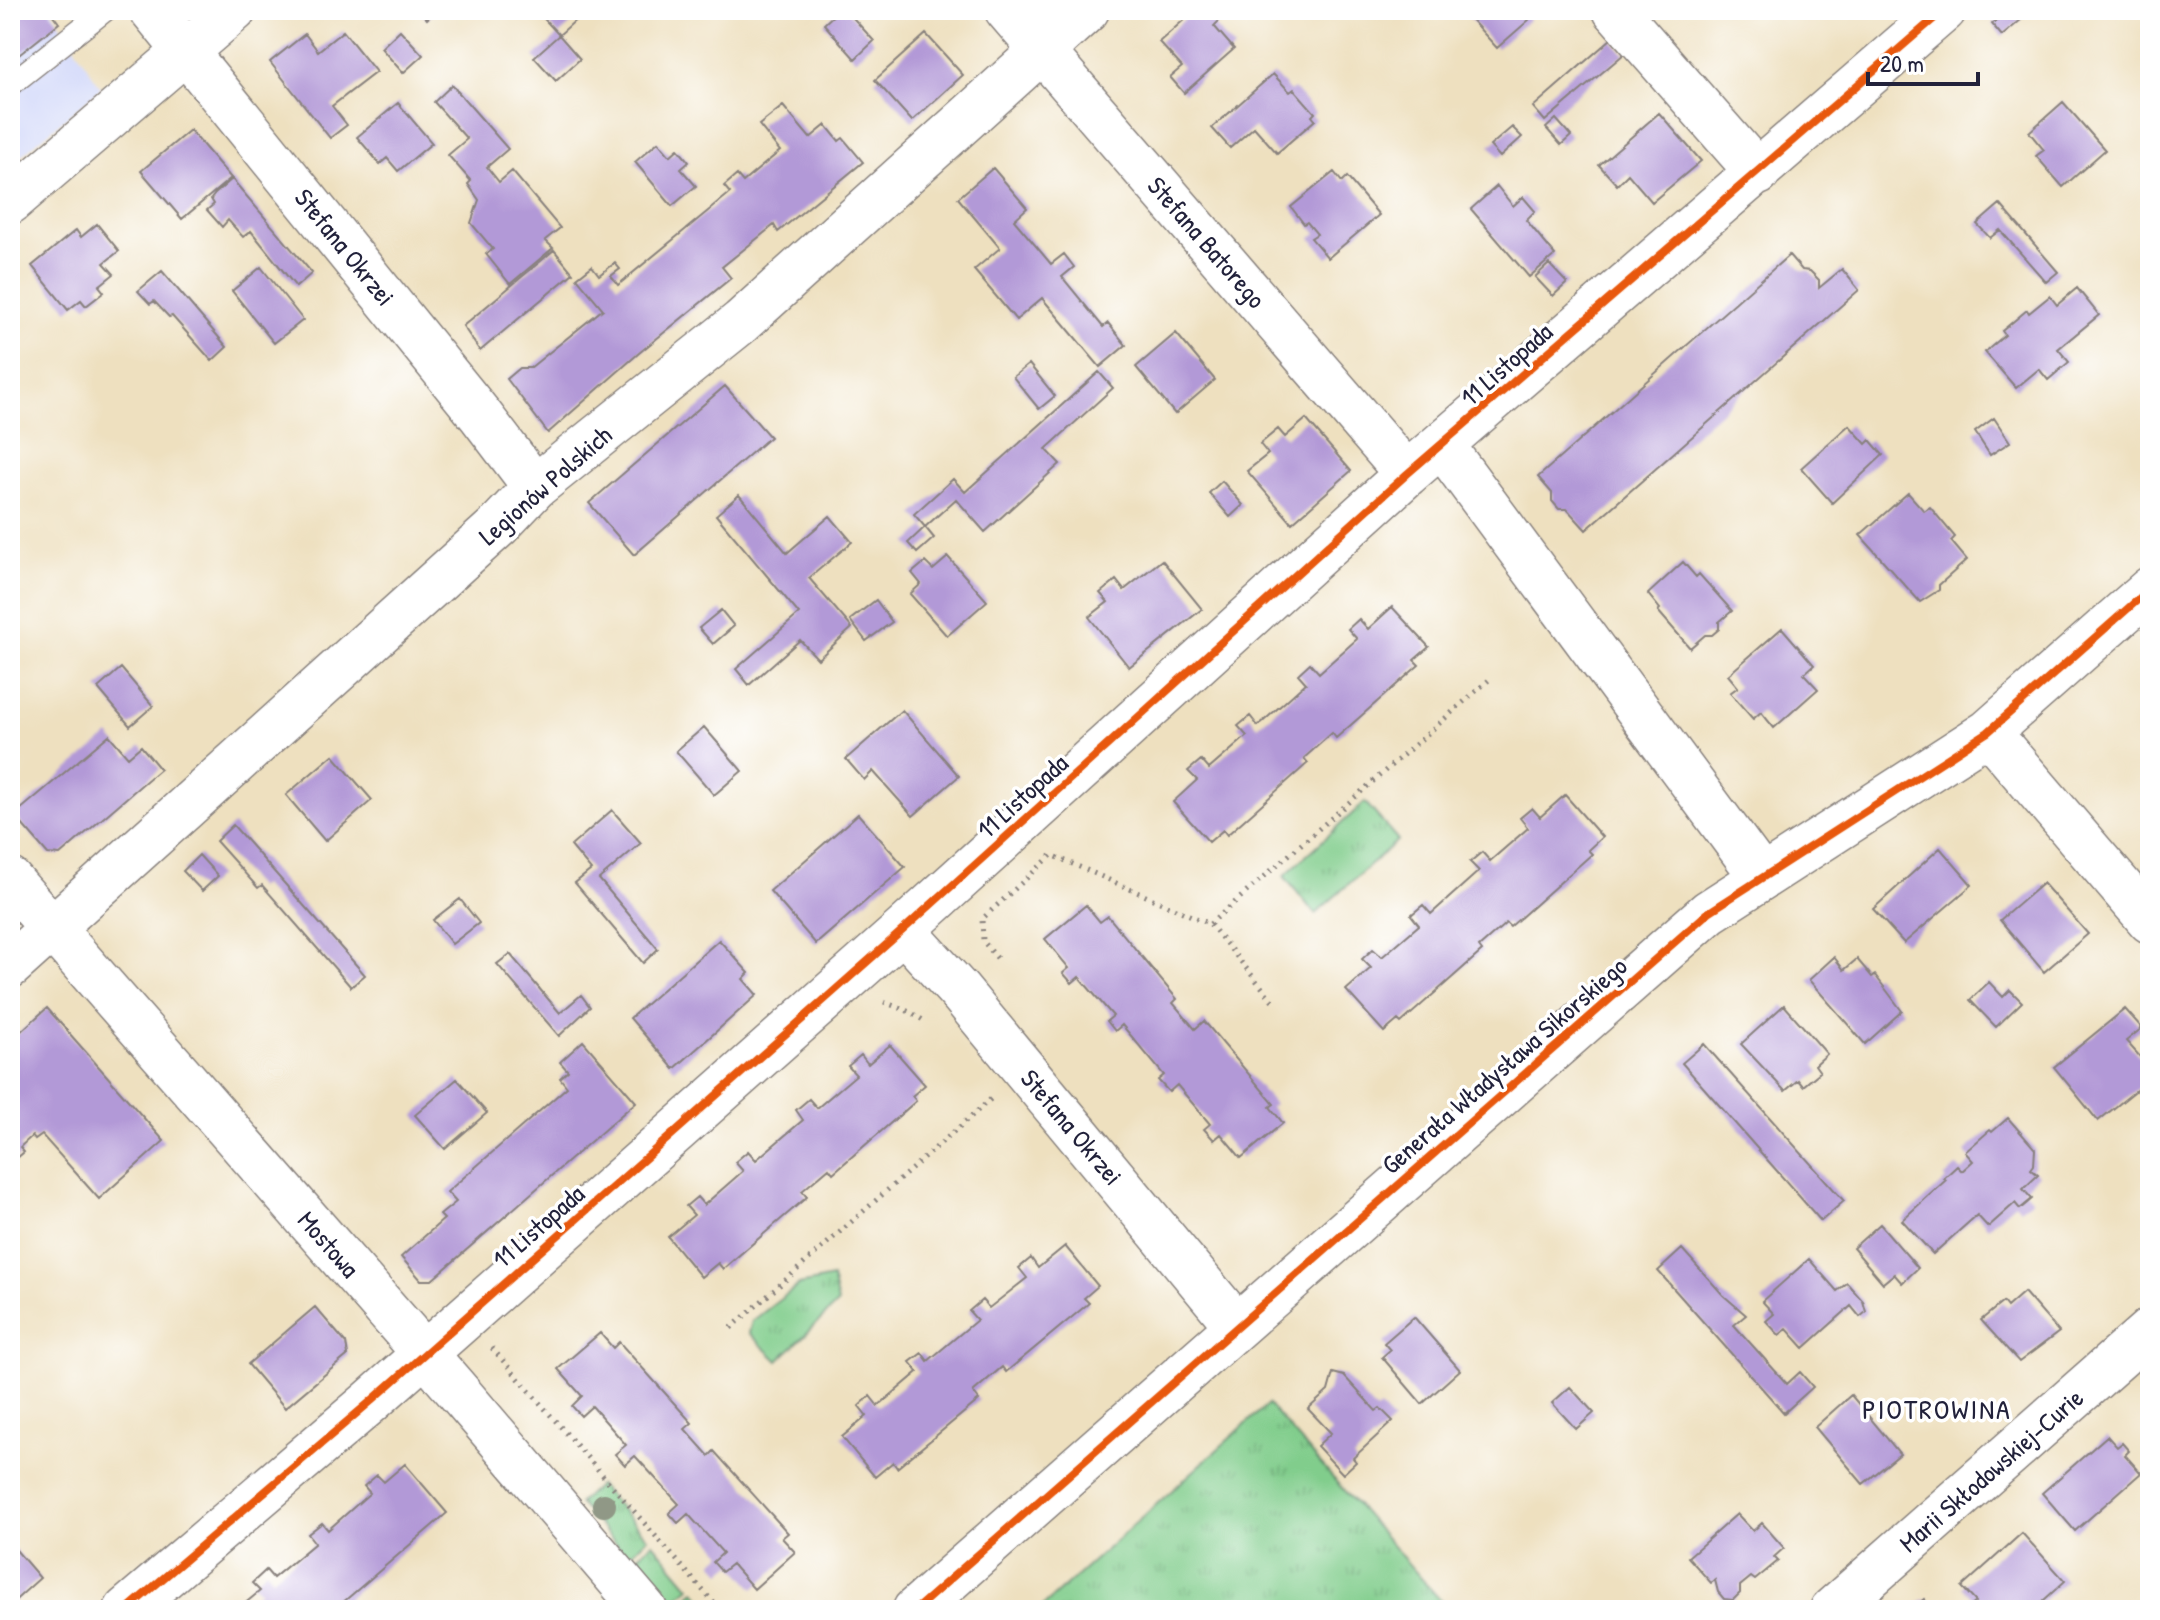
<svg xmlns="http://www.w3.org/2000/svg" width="2160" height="1620" font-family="'Patrick Hand',sans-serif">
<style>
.built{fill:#d3d9f9}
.grass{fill:url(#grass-tufts);stroke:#527864;stroke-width:2}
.building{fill:#b299d7}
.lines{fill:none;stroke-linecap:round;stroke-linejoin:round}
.service-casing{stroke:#88817d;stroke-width:25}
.minor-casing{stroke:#88817d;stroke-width:47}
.path{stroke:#88817d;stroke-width:5;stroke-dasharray:2 6;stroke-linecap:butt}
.service{stroke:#fff;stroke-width:22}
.minor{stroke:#fff;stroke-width:44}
.cycleway-casing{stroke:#fff;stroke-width:13}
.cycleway{stroke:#e8590c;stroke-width:8}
.tree{fill:#909886}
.labels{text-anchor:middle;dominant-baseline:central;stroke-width:7;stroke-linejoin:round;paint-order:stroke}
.street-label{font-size:26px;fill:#22223b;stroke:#fff}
.neighbourhood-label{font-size:28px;letter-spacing:2px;fill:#22223b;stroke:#fff}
</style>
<defs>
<pattern id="grass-tufts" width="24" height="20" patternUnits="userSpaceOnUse" patternTransform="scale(2)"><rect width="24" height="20" fill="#81cd8c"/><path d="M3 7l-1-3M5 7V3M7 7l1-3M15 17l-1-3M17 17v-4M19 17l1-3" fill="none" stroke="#6fb07a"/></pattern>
</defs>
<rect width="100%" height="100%" fill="#fff"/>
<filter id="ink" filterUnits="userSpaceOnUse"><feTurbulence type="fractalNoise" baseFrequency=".0125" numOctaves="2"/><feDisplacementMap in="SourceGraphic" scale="16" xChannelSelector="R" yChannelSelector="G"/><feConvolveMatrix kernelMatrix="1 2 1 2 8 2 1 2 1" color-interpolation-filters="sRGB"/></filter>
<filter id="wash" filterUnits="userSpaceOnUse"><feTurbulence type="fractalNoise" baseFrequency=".006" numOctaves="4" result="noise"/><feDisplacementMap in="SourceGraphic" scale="32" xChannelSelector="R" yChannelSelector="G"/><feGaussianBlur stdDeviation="1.8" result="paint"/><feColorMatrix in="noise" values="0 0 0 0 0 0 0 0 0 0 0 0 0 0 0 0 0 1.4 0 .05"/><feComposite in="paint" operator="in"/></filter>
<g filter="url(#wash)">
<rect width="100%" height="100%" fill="#eee0bf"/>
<path class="built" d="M10 10H51L101 88 10 165Z"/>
<path class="grass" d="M1365 802 1398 840 1315 914 1284 876Z
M832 1278 838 1303 778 1361 749 1333 752 1321 799 1285Z
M1268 1404 1449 1610H1039Z
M599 1485 648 1538 628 1557 579 1503Z
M653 1543 690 1587 669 1605 631 1562Z
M695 1591 712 1610H673Z"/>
<g id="blocks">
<path class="building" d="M10 10H49L59 23 10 62Z
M419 10H437L427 19Z
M536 10H571L578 18 559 35 580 59 556 81 534 57 559 35Z
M839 10H846L874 41 855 59 824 24Z
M1195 10H1211L1220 20 1214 26 1234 49 1184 93 1170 77 1182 67 1159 42Z
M1469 10H1521L1529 20 1497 48 1466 14Z
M2008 10H2014L2022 19 2002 36 1992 24Z
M400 30 423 55 403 73 381 48Z
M343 31 376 72 332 106 347 125 330 138 270 62 305 34 318 51Z
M926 34 963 75 912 121 875 80Z
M1611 39 1624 54 1545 121 1533 107Z
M1273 74 1290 92 1294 89 1315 113 1312 116 1315 120 1277 153 1254 127 1230 148 1212 128Z
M452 85 508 149 487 167 499 182 512 171 560 228 545 240 553 248 510 284 486 254 493 249 471 223 479 200 468 184 471 181 448 155 467 139 434 102Z
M2063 102 2105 150 2063 187 2036 156 2044 150 2029 132Z
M398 103 432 143 398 171 387 158 380 164 357 137Z
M783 106 810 138 826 125 839 141 843 138 863 162 778 232 774 225 722 267 731 278 639 353 548 433 507 379 520 368H530L603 309 577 278 592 266 599 275 615 263 620 269 611 276 618 285 730 193 724 186 737 175 743 182 780 151 759 125Z
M1659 113 1701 161 1652 202 1628 174 1617 185 1599 165Z
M1556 119 1571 136 1561 145 1546 128Z
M1512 127 1522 137 1500 157 1490 146Z
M190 130 231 178 182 219 141 171Z
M658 142 670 156 678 149 689 162 681 169 696 186 672 206 635 162Z
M993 168 1027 208 1014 220 1051 264 1064 254 1074 267 1062 277 1103 327 1108 323 1126 345 1100 367 1042 298 1016 320 974 270 1000 248 958 198Z
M1334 172 1342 182 1347 177 1379 215 1328 258 1311 238 1317 234 1307 222 1304 224 1291 207Z
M232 179 312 273 296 287 251 231 243 237 228 220 222 227 207 210 214 204 211 199 215 194Z
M1497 186 1513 206 1523 197 1535 211 1526 220 1555 255 1529 277 1471 209Z
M2000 204 2058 272 2046 282 2000 230 1990 238 1977 224Z
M97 224 119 251 104 263 114 274 99 286 104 292 86 306 81 300 68 310 32 266 76 230 81 237Z
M554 250 573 273 480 351 463 326Z
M1789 255 1802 270 1810 271 1819 280V288L1842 269 1859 290 1586 530 1567 509H1559L1552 501V493L1538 477Z
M1549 264 1567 283 1553 296 1535 277Z
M261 267 303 320 274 343 232 291Z
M162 271 227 347 212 361 172 316 169 317 154 301 150 304 138 291Z
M2077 288 2099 315 2058 349 2069 362 2048 380 2039 369 2016 388 1985 352 2005 335 2002 331 2027 310 2029 313 2050 296 2057 305Z
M1176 333 1215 380 1175 414 1136 367Z
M1029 364 1055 396 1039 409 1013 377Z
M1099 372 1113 388 1046 449 1060 464 985 532 956 499 925 527 914 514 953 479 965 492Z
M725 386 770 437 634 555 589 503Z
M1994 418 2010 442 1990 455 1975 432Z
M1306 419 1351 471 1292 523 1247 471 1268 454 1260 444 1278 429 1285 437Z
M1849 425 1866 444 1870 440 1883 455 1832 503 1801 468Z
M1222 481 1243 505 1230 517 1209 493Z
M1908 493 1924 511 1930 507 1955 537 1951 541 1967 560 1939 585V590L1920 602 1860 535Z
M739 495 787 553 830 516 852 542 809 578 852 628 818 659 800 640 749 685 736 669 799 614 716 515Z
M925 527 934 538 917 553 908 543Z
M948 557 987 601 947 636 910 594 921 584 912 573 925 562 933 570Z
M1162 560 1202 609 1129 667 1089 617 1108 602 1100 593 1116 580 1124 590Z
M1683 562 1696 577 1699 574 1732 611 1719 622V629L1712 635H1705L1690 648 1658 611 1660 609 1648 594Z
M876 600 892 622 866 641 850 620Z
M1392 607 1429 647 1414 660 1419 665 1336 738 1332 733 1304 758 1308 763 1227 835 1223 830 1209 842 1173 802 1197 780 1188 771 1201 760 1209 769 1247 736 1238 726 1250 716 1258 726 1306 683 1298 674 1310 663 1319 673 1357 639 1348 629 1359 619 1368 629Z
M721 610 734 626 713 644 699 628Z
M1782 628 1814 665 1804 674 1818 689 1774 728 1761 712 1753 719 1730 693 1738 687 1728 675Z
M121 668 153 706 130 726 98 688Z
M902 710 959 776 913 816 873 771 864 780 846 759Z
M704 727 742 771 714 795 676 751Z
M109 735 128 757 141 746 160 769 60 855 48 854 14 815Z
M333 755 372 800 325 841 286 795Z
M1565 795 1602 837 1588 850 1592 854 1510 927 1506 923 1479 947 1482 951 1401 1023 1398 1020 1384 1032 1346 990 1371 968 1362 959 1373 949 1382 957 1419 925 1411 915 1423 905 1431 914 1479 871 1470 862 1482 852 1490 861 1528 828 1520 818 1532 808 1540 817Z
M612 810 641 843 599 879 658 949 643 963 575 883 591 870 571 846Z
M858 814 905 867 816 944 770 891Z
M233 825 365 975 351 987 262 885 258 888 216 841Z
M1940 848 1972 885 1904 943 1873 909Z
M199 855 218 876 202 891 183 871Z
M2043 883 2088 934 2044 972 2000 920Z
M460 899 479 923 452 944 433 920Z
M1086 905 1100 922 1108 916 1177 999 1173 1003 1195 1029 1204 1021 1274 1104 1270 1107 1283 1123 1241 1158 1221 1134 1214 1140 1204 1129 1210 1124 1177 1085 1169 1092 1158 1080 1164 1075 1122 1025 1115 1031 1107 1021 1113 1016 1079 977 1072 983 1063 973 1069 968 1045 939Z
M719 940 749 973 743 979 757 995 674 1069 630 1018Z
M510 954 560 1013 581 995 590 1007 559 1036 497 964Z
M1834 957 1844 970 1857 959 1872 977 1875 975 1902 1011 1865 1044 1809 980Z
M1989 982 2003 997 2010 990 2022 1002 1996 1027 1970 1000Z
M1784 1005 1827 1054 1815 1065 1820 1072 1803 1086 1798 1080 1785 1091 1741 1044Z
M47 1008 164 1141 99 1199 42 1135 35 1140 32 1136 20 1147 24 1152 10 1164V1041Z
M2125 1009 2142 1028 2126 1041 2150 1068V1079L2098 1121 2054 1067Z
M583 1041 636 1102 432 1280H421L401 1257 444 1219 440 1215 456 1202 447 1192 567 1087 560 1078 568 1071 560 1062Z
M1704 1044 1844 1201 1821 1221 1682 1063Z
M890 1045 925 1085 912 1096 916 1101 833 1173 829 1168 802 1191 807 1197 723 1269 718 1263 701 1277 668 1237 694 1215 686 1206 697 1197 704 1205 743 1171 735 1162 748 1151 756 1160 803 1120 796 1110 809 1099 817 1108 856 1075 848 1066 861 1055 868 1064Z
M457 1079 487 1113 445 1149 415 1115Z
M2008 1118 2035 1149 2034 1165 2031 1169 2038 1175 2023 1189 2032 1199 2020 1209 2015 1203 1988 1227 1977 1215 1933 1254 1902 1220 1946 1180 1944 1178 1957 1166 1962 1171 1973 1161 1965 1152 1990 1130 1992 1132Z
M1880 1224 1918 1268 1902 1283 1894 1274 1883 1283 1853 1248Z
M1065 1246 1098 1286 1084 1298 1089 1303 1006 1372 1002 1367 973 1392 979 1400 897 1468 893 1462 875 1477 842 1437 867 1416 859 1406 870 1396 878 1406 918 1372 910 1362 922 1353 928 1361 977 1320 969 1311 982 1300 989 1308 1027 1278 1019 1268 1031 1258 1038 1268Z
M1682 1249 1723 1295 1746 1315 1734 1325 1787 1384 1800 1372 1813 1387 1784 1413 1658 1271Z
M1809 1259 1837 1291 1847 1283 1863 1301 1866 1312 1860 1317 1851 1306 1804 1348 1787 1329 1779 1335 1766 1321 1774 1314 1762 1301Z
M2024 1292 2059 1332 2019 1362 1981 1320 2003 1302 2007 1307Z
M315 1307 346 1343 348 1355 285 1408 248 1364Z
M1414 1317 1460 1370 1422 1404 1382 1357 1390 1350 1384 1343Z
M600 1333 613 1348 619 1342 692 1423 685 1429 709 1456 714 1451 788 1533 782 1538 795 1552 754 1589 732 1564 722 1572 713 1562 723 1553 688 1514 678 1523 669 1513 679 1504 635 1456 625 1465 615 1454 626 1445 592 1406 581 1416 572 1406 582 1396 558 1369Z
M1333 1373 1344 1376 1376 1411 1380 1408 1393 1421 1353 1458 1356 1462 1343 1474 1317 1446 1331 1433 1308 1409 1328 1391Z
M1570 1387 1594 1413 1576 1429 1552 1403Z
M1851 1395 1900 1454 1863 1484 1815 1427Z
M2107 1436 2117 1447 2122 1443 2129 1451 2125 1455 2141 1473 2075 1531 2042 1493Z
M405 1464 447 1513 334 1610H237L260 1591 252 1583 266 1570 273 1578 315 1543 308 1534 322 1523 328 1530 370 1493 364 1486 377 1475 384 1482Z
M1737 1514 1753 1531 1762 1523 1784 1548 1774 1557 1778 1561 1755 1580 1751 1577 1740 1586V1593L1733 1600 1724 1599 1718 1592 1715 1580 1711 1583 1688 1557Z
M2022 1533 2065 1581 2033 1610H1973L1970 1607 1976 1602 1962 1587Z
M10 1543 40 1578 10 1605Z
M1924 1599 1934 1610H1911Z"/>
</g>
</g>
<g filter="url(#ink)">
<use href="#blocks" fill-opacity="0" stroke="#88817d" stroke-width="2"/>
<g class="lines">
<defs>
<path id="service" d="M10 85 105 10"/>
<path id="minor" d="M152 10 481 416 535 487
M1007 10 1407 474
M1615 10 1758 173
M10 202 234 10
M1442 445 1761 876
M1988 732 2150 921
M10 880 455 1388 645 1610
M903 930 960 992 1237 1326
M10 966 498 526 535 487 741 322 1087 10
M126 1610 370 1402 903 930 1407 474 1944 10
M915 1610 1709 912 1988 732 2150 589
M1832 1610 2150 1330"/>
</defs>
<use href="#service" class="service-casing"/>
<use href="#minor" class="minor-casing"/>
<path class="path" d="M1210 924 1490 679
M997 958 983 941 982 919 1052 855 1210 924 1273 1001
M884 1002 910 1012 926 1022
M731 1328 992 1098
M492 1348 720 1610"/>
<use href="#service" class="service"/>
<use href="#minor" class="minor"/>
<defs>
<path id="cycleway" d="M126 1610 370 1402 903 930 1407 474 1944 10
M915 1610 1709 912 1988 732 2150 589"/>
</defs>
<use href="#cycleway" class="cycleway-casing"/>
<use href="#cycleway" class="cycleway"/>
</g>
<circle class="tree" cx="604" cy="1505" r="12"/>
</g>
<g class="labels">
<g class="street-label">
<text transform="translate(1207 242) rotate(49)">Stefana Batorego</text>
<text transform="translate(345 247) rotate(51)">Stefana Okrzei</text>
<text transform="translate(1506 364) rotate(-41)">11 Listopada</text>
<text transform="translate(545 485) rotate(-41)">Legionów Polskich</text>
<text transform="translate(1022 796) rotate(-42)">11 Listopada</text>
<text transform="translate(1504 1065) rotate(-41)">Generała Władysława Sikorskiego</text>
<text transform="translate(1072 1127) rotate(50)">Stefana Okrzei</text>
<text transform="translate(538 1226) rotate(-41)">11 Listopada</text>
<text transform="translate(329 1244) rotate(49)">Mostowa</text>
<text transform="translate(1991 1470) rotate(-41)">Marii Skłodowskiej-Curie</text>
</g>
<g class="neighbourhood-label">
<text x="1937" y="1409">PIOTROWINA</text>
</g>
</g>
<rect width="2160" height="1620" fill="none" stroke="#fff" stroke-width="40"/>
<path d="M1868 72v12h110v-12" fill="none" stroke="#22223b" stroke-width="4"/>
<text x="1880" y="72" font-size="24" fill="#22223b" stroke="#ffffff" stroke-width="6" paint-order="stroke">20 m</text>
</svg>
